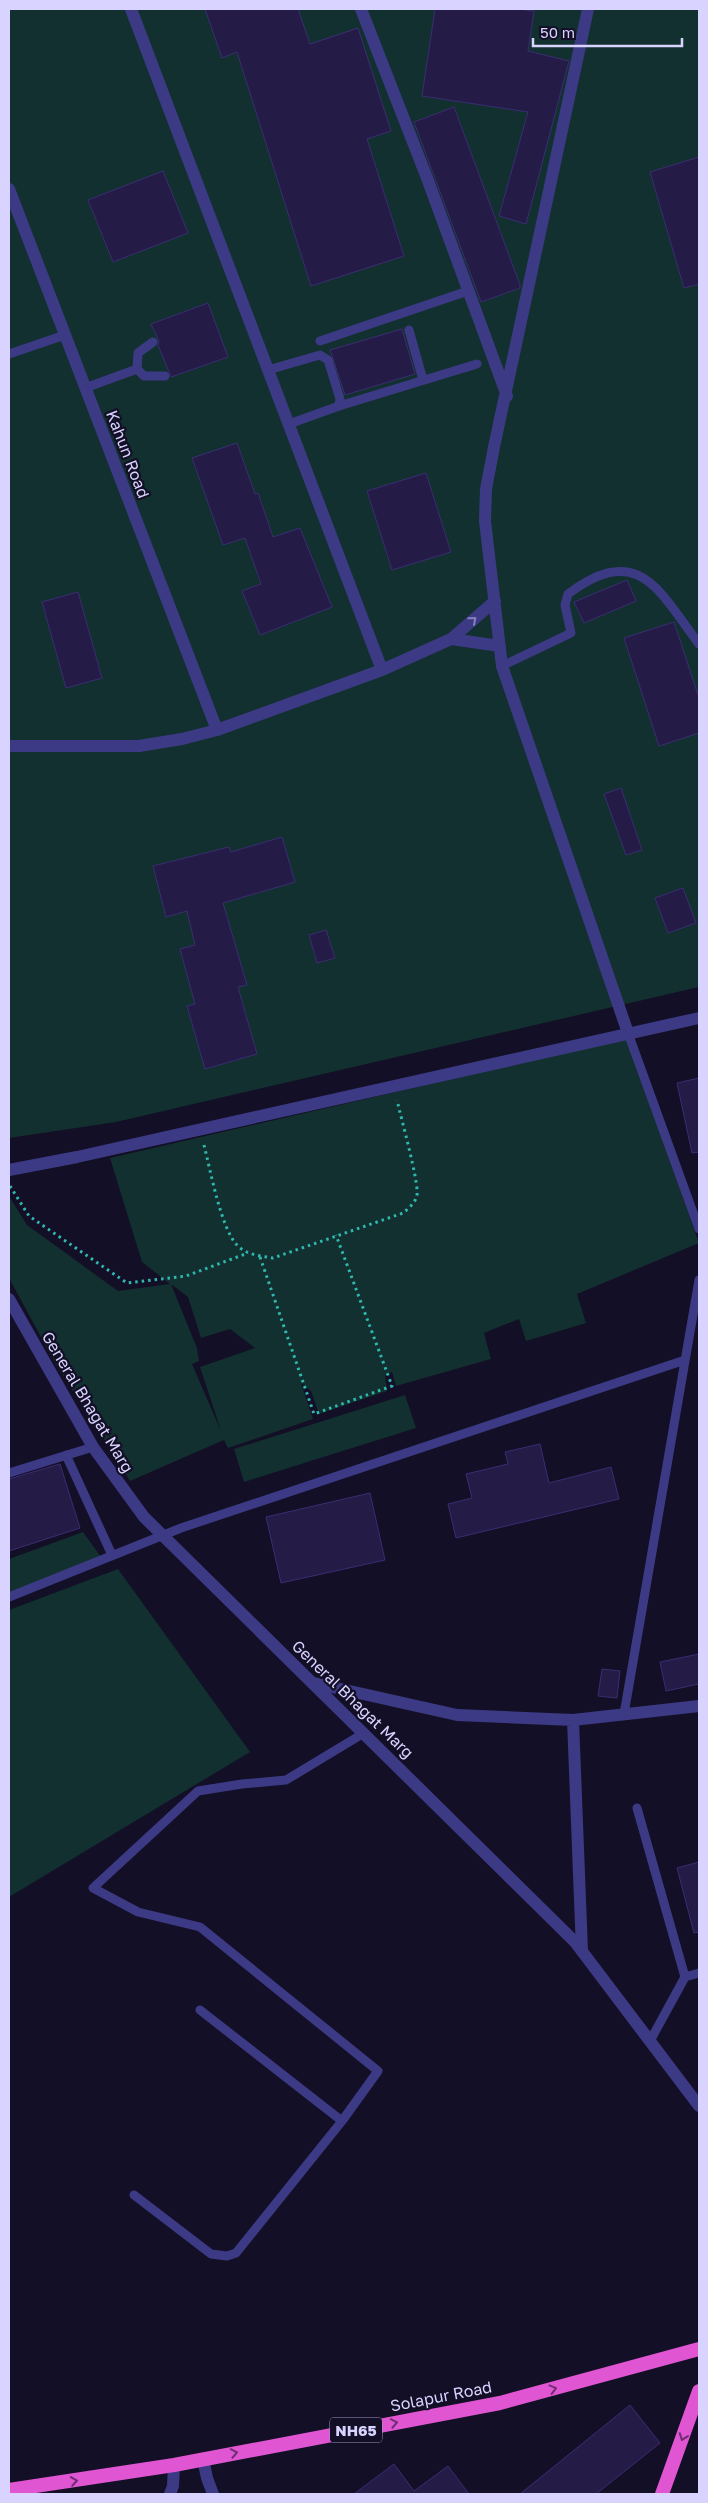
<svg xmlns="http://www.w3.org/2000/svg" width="708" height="2503" font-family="'Golos Text',sans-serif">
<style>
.green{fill:#12302f;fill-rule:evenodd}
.building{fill:#241b47;stroke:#3b2d73}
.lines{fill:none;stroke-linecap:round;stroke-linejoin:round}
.path{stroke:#2fb8b0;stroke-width:3;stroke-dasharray:2.5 4;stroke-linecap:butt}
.service{stroke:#3d3a85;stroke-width:9}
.minor{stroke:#3d3a85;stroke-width:12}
.tertiary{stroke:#3d3a85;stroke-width:12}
.trunk{stroke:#e055d1;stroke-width:14}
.oneway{stroke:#837fbc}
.oneway2{stroke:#6f2e73}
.labels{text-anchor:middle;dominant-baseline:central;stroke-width:4.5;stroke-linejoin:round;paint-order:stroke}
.shield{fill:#130f26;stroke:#9e99be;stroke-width:1}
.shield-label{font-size:15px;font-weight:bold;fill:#d9d4ff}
.street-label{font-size:16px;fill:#d9d4ff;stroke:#130f26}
</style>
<rect width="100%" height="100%" fill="#130f26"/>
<path class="green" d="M9 9H699V987L116 1122 9 1138Z
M626 1039 699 1243 577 1294 586 1323 526 1341 519 1319 484 1333 491 1359 396 1386 392 1372 385 1375 387 1391 319 1414 311 1391 301 1383 313 1419 228 1448 224 1440 130 1481 55 1363 9 1278V1196L27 1225 118 1291 170 1284 142 1262 110 1158ZM171 1284 188 1297 201 1338 230 1329 255 1348 200 1367 221 1431 192 1364 199 1361 197 1348Z
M405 1395 416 1428 244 1482 234 1449Z
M83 1532 101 1557 9 1594V1559Z
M118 1569 250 1752 9 1897V1610Z"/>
<path class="building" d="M205 9H298L310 44 358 28 391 131 367 139 404 256 311 286 237 52 222 58Z
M435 9H516L534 11 528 51 569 61 526 224 499 216 528 112 422 96Z
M454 107 520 285V288L481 302 414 122Z
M699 157V284L684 288 650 172Z
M163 171 188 233 113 262 88 200Z
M208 303 228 357 171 377 158 345 159 341 151 324Z
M402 329 415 374 345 395 330 350Z
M237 443 255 494 258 493 273 537 300 528 332 607 260 635 242 591 261 584 245 538 223 545 192 458Z
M426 473 451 552 392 570 367 491Z
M627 580 636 601 584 623 574 602Z
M78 592 102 678 66 688 42 602Z
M674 622 699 698V733L659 746 624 638Z
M621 788 642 850 626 855 604 794Z
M282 837 295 882 223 903 247 985 238 987 257 1054 205 1069 187 1006 195 1004 180 949 195 945 187 911 166 917 153 866 229 847 231 852Z
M683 888 696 923 668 933 655 898Z
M326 930 335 958 317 963 309 935Z
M699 1078V1152L692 1153 677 1083Z
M540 1444 549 1483 611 1467 619 1499 456 1538 448 1504 472 1498 466 1474 508 1464 505 1452Z
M60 1464 80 1528 9 1551V1479Z
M370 1493 385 1560 281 1583 266 1517Z
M699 1654V1684L666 1691 660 1662Z
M602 1669 620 1671 617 1698 598 1696Z
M699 1862V1932L694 1933 677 1868Z
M630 2405 660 2443 596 2494H520Z
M394 2464 414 2491 448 2466 469 2494H354Z"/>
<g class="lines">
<path class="path" d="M204 1145C210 1168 221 1229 237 1245 246 1255 261 1256 273 1258L403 1213C408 1209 416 1202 417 1195 419 1182 401 1118 397 1100
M10 1186 29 1216 127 1283 186 1276 248 1253
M260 1257 314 1414 392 1386 336 1235"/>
<path class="service" d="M409 330 423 380
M320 341 468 291
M153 342 138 353 137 369 144 376H165
M9 354 65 335
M268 370 320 355 328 360 340 399 339 406 289 424
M85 388 137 369
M339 406 477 364
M502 666 571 633 565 605 568 594C639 541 659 591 699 644
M628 1033 699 1229
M66 1455 112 1555
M9 1473 93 1447
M9 1597 181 1528 685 1360
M624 1714 699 1280
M637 1808 685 1977 650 2041
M685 1977 699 1973
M200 2010 342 2121
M134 2195 211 2254 227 2256 236 2253 342 2121 378 2071 200 1927 138 1912 93 1888 198 1791 242 1784 286 1780 364 1733"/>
<path class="minor" d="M131 9 382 670
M361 9 427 178 507 396
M588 9 494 447 486 489 485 521 502 666 628 1033
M451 639 500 646
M217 730 382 670 451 639 495 601
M9 1170 77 1157 699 1018
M314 1683 457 1715 573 1720 699 1706
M573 1720 582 1951
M203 2459 207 2478 213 2494
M170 2494 173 2486 174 2465"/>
<path class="tertiary" d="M9 189 217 730 182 739 139 746H9
M9 1299 93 1447 144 1517 575 1942 699 2106"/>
<path class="trunk" d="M9 2490 174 2465 500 2403 699 2349
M662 2494 699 2391"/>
</g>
<defs><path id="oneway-chevron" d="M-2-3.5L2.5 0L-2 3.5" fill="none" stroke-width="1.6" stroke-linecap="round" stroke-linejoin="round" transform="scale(1.25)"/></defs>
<use class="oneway" href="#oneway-chevron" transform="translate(473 620) rotate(-41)"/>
<g class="oneway2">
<use href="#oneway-chevron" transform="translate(553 2389) rotate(-15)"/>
<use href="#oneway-chevron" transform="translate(394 2423) rotate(-11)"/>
<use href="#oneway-chevron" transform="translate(683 2437) rotate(110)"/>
<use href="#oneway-chevron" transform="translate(234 2453) rotate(-11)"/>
<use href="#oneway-chevron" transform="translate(74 2481) rotate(-9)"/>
</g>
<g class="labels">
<rect class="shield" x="330" y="2417.5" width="52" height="25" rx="4"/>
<g class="shield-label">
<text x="356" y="2430">NH65</text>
</g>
<g class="street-label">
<text transform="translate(128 454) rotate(69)">Kahun Road</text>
<text transform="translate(88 1402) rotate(59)">General Bhagat Marg</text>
<text transform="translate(353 1699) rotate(44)">General Bhagat Marg</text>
<text transform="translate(441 2396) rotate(-11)">Solapur Road</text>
</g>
</g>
<rect width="708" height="2503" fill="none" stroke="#d9d4ff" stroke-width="20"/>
<path d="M533 38v8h149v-8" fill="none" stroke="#d9d4ff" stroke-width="2.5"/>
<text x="540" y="38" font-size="15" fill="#d9d4ff" stroke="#130f26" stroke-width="4" paint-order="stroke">50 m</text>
</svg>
